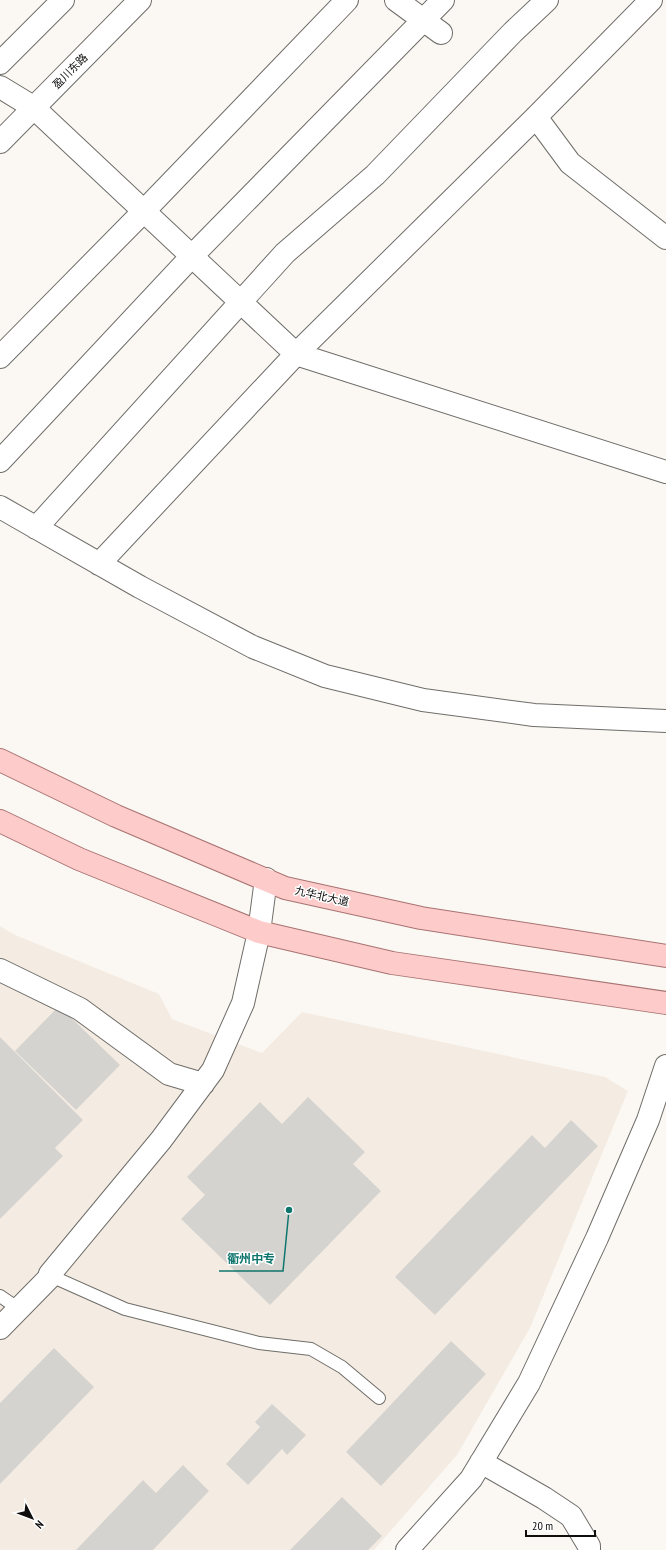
<svg xmlns="http://www.w3.org/2000/svg" width="666" height="1550" font-family="'PT Sans Narrow','Noto Sans SC',sans-serif">
<style>
.built{fill:#f4ece2}
.building{fill:#d5d3cf}
.lines{fill:none;stroke-linecap:round;stroke-linejoin:round}
.lane-casing{stroke:#6f6d69;stroke-width:14}
.street-casing{stroke:#6f6d69;stroke-width:24}
.secondary-casing{stroke:#6f6d69;stroke-width:24}
.primary-casing{stroke:#a87371;stroke-width:24}
.lane{stroke:#fff;stroke-width:12}
.street{stroke:#fff;stroke-width:22}
.secondary{stroke:#fff;stroke-width:22}
.primary{stroke:#fdcbca;stroke-width:22}
.labels{text-anchor:middle;dominant-baseline:central;stroke-width:3;stroke-linejoin:round;paint-order:stroke}
.street-label{font-size:11px;fill:#0f0e0d;stroke:#fff}
.leader{fill:none;stroke:#0f766e;stroke-width:1.5}
.callout-dot{fill:#0f766e;stroke:#fff;stroke-width:1.5}
.callout-label{font-size:12px;text-anchor:middle;font-weight:bold;fill:#0f766e;stroke:#fff;stroke-width:3;stroke-linejoin:round;paint-order:stroke}
</style>
<rect width="100%" height="100%" fill="#fbf8f4"/>
<path class="built" d="M0 926 13 934 159 994 172 1019 262 1053 302 1012 605 1077 628 1091 530 1328 457 1455 374 1550H0Z"/>
<path class="building" d="M59 1006 120 1065 76 1110 15 1051Z
M0 1037 83 1120 55 1148 63 1156 0 1219Z
M308 1097 365 1152 353 1164 381 1191 270 1305 181 1219 205 1195 187 1177 260 1102 282 1124Z
M571 1120 598 1146 435 1315 395 1277 532 1135 545 1148Z
M451 1341 486 1374 381 1486 346 1452Z
M54 1348 94 1387 0 1484V1403Z
M272 1404 306 1435 287 1455 282 1449 248 1485 226 1464 260 1427 255 1422Z
M183 1465 209 1491 153 1550H76L143 1480 156 1493Z
M342 1497 382 1536 368 1550H290Z"/>
<g class="lines">
<defs>
<path id="lane" d="M51 1276 125 1309 259 1343 311 1349 342 1367 379 1398
M0 1296 19 1309"/>
<path id="street" d="M396 0 441 33
M0 87 33 107 296 354 666 472
M536 117 570 163 666 238
M0 357 144 211 347 0
M0 461 192 256 443 0
M0 507 140 587 253 647 325 676 423 700 534 715 666 721
M36 528 285 253 375 175 513 32 547 0
M99 564 296 354 536 117 651 0
M0 970 80 1009 169 1074 203 1084
M0 1328 51 1276 50 1274 161 1140 213 1070 243 1003 259 932 266 879
M481 1462 544 1498 571 1516 589 1546V1550
M407 1550 471 1479 529 1383 597 1238 648 1120 666 1066"/>
<path id="secondary" d="M0 63 63 0
M0 142 140 0"/>
<path id="primary" d="M0 760 116 816 285 888 421 918 666 956
M0 821 79 859 259 932 392 963 666 1003"/>
</defs>
<use href="#lane" class="lane-casing"/>
<use href="#street" class="street-casing"/>
<use href="#secondary" class="secondary-casing"/>
<use href="#primary" class="primary-casing"/>
<use href="#lane" class="lane"/>
<use href="#street" class="street"/>
<use href="#secondary" class="secondary"/>
<use href="#primary" class="primary"/>
</g>
<g class="labels">
<g class="street-label">
<text transform="translate(70 71) rotate(-45)">盈川东路</text>
<text transform="translate(322 896) rotate(13)">九华北大道</text>
</g>
</g>
<path class="leader" d="M289 1210L283 1271H219"/>
<circle class="callout-dot" cx="289" cy="1210" r="4"/>
<g class="callout-label">
<text x="251" y="1263">衢州中专</text>
</g>
<g transform="translate(32 1518) rotate(132)" stroke="#ffffff" stroke-width="3" paint-order="stroke">
<path d="M0-3L7 15L0 10L-7 15Z" fill="#0f0e0d"/>
<text y="-6" font-size="11" font-weight="bold" text-anchor="middle" fill="#0f0e0d">N</text>
</g>
<path d="M526 1530v6h69v-6" fill="none" stroke="#0f0e0d" stroke-width="2"/>
<text x="532" y="1530" font-size="12" fill="#0f0e0d" stroke="#ffffff" stroke-width="3" paint-order="stroke">20 m</text>
</svg>
